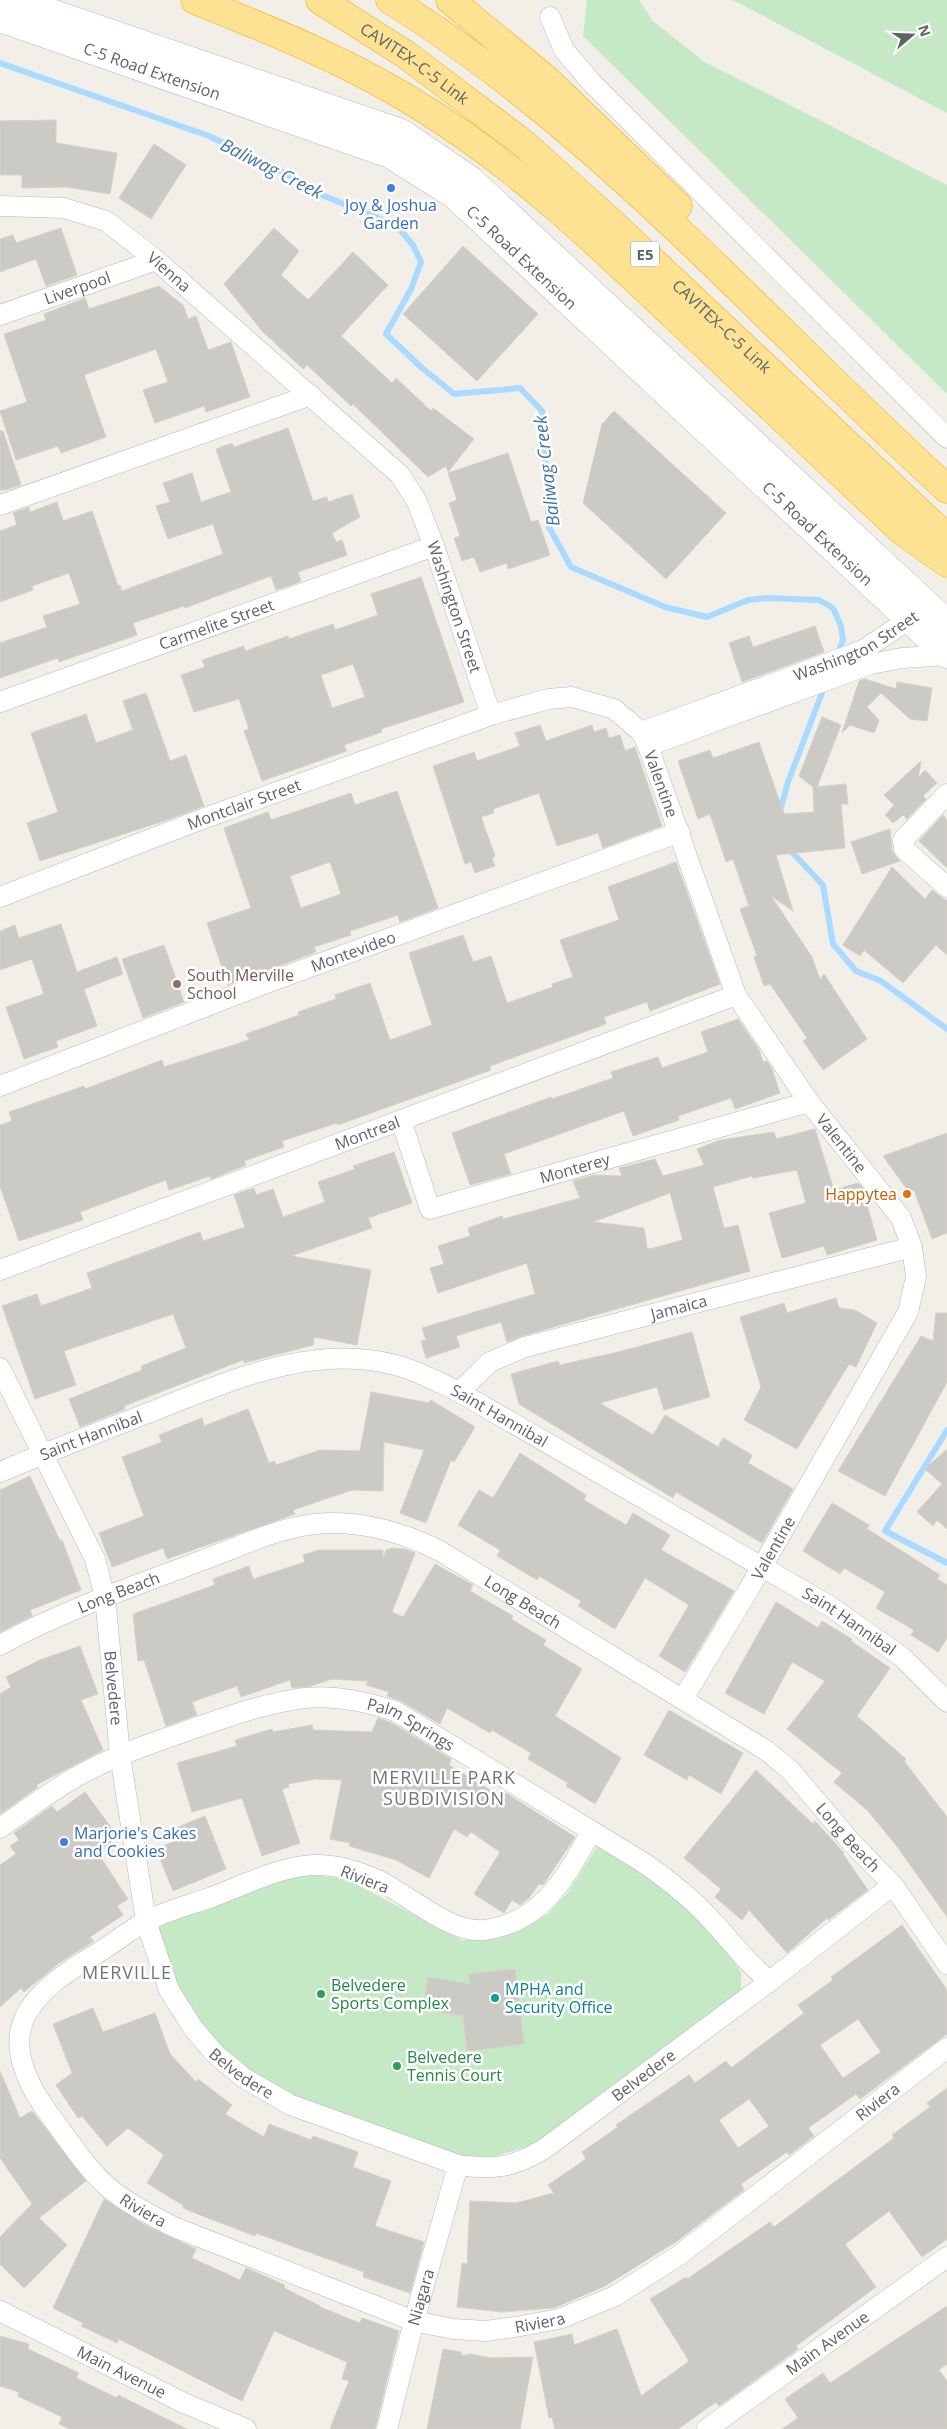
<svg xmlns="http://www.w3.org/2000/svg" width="947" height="2429" font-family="'Open Sans',sans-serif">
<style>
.green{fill:#c5e8c5}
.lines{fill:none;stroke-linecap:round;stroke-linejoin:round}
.stream{stroke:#aadaff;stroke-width:6}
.building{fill:#cccac5;stroke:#d6d1c6;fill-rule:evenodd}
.minor-casing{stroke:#b5b8bc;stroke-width:21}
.secondary-casing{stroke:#b6babf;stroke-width:29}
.motorway-casing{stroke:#f9ab00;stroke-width:29}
.minor{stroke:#fff;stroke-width:20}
.secondary{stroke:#fff;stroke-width:28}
.motorway{stroke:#fde293;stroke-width:28}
.shop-dot{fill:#3f7fe0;stroke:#fff;stroke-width:2}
.education-dot{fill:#8d6e63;stroke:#fff;stroke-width:2}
.food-dot{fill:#e8710a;stroke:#fff;stroke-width:2}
.leisure-dot{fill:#2e9e5b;stroke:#fff;stroke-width:2}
.culture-dot{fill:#0f9aa8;stroke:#fff;stroke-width:2}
.labels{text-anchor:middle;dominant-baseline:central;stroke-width:5;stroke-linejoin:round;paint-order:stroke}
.shield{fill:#fff;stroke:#8f9295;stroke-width:1}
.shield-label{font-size:15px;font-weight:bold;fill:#5f6368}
.street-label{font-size:16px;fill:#5f6368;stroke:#fff}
.shop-label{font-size:16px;fill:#366cbe;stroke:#fff}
.education-label{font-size:16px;fill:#785e54;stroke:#fff;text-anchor:start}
.food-label{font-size:16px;fill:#c56008;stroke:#fff;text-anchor:end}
.leisure-label{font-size:16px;fill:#27864d;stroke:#fff;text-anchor:start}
.culture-label{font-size:16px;fill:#0d838f;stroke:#fff;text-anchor:start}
.water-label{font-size:18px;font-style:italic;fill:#4174aa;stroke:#fff}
.neighbourhood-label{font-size:18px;letter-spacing:1px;fill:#70757a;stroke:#fff}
</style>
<rect width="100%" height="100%" fill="#f1efe8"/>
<path class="green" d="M587 0H639L653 21 703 61 947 185V394L583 36Z
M733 0H947V113Z
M597 1847 667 1880 720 1943 741 1972V1990L539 2143 483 2160 450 2156 313 2110 238 2067 190 2017 170 1971 156 1927 276 1881 306 1874 346 1879 462 1940 490 1939 517 1932 549 1913 569 1891Z"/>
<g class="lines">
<path class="stream" d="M0 63 209 136 289 175 322 195 397 226 413 245 421 262 411 289 386 334 421 367 454 394 520 388 542 411 549 527 571 567 665 607 707 617 748 600 767 598 819 600 833 608 841 626 843 640 837 655
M779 815 788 782 825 685
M788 848 823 885 833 944 856 971 881 981 947 1029
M947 1430 885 1531 947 1563"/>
</g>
<path class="building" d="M56 120V143L117 153 110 194 67 187 22 188V175H0V121Z
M154 144 186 165 151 219 119 198Z
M61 228 77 275 46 286 36 259 0 272V239L13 235 16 243Z
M274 228 299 251 281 275 308 300 353 252 388 285 341 336 392 383 396 378 431 411 433 408 474 439 448 472 446 466 428 477 353 404 351 406 307 365 303 369 262 331 224 284Z
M463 246 538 314 477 381 403 314Z
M159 286 183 305 188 319 196 316 208 350 231 342 250 397 206 412 204 406 155 423 143 390 168 382 156 349 84 375 106 437 61 453 58 446 16 460 0 411 27 402 4 334 46 320 44 314 85 298 89 309Z
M614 411 726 513 666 579 583 503 602 424Z
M288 428 313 501 327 497 328 502 352 494 360 517 332 533 336 542 342 540 347 555 298 572 301 581 294 584 276 590 271 576 185 608 184 606 133 623 137 635 59 662 58 658 0 678V643L47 627 43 616 80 604 69 573 32 586 33 590 0 602V531L17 525 13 513 29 507 30 512 57 502 63 521 92 511 118 586 120 585 122 591 223 554 213 524 168 539 156 506 170 502 163 483 192 473 201 502 231 492 216 449 232 443 234 447Z
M0 431H3L21 485 5 490H0Z
M508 453 531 522 538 520 550 555 508 569 507 563 480 572 474 557 462 561 454 538 460 536 449 503 457 500 448 473Z
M421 577 464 702 381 729 382 732 344 745 347 751 262 781 244 731 249 729 239 699 194 712 181 675 205 667 202 660 244 646 245 651 288 636 289 639 333 624 335 630 378 615 371 594ZM353 664 365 697 332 708 321 675Z
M815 626 824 652 742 682 729 643 749 636 753 647Z
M865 679 896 689 897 682 932 688 927 721 910 719 881 693 867 707 879 720 874 733 850 725 842 733 859 681Z
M146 693 170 761 186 755 204 806 164 821 40 861 27 823 58 812 31 733 86 714 96 743 133 730 123 701Z
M822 717 841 725 817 787 846 784 848 804H841L845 848 776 855 793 911 771 896 812 957 820 980 824 974 867 1039 823 1070 803 1041 807 1038 770 984 764 986 754 957 757 956 740 909 749 906 733 859 726 862 710 814 698 819 678 761 710 750 713 758 759 742 784 814 814 812 813 787 799 776Z
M540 725 546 741 592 725 594 732 606 728 609 738 620 735 625 751 635 747 662 826 603 848 598 833 557 846 539 793 493 809 494 813 481 817 495 856 492 858 495 866 475 873 471 862 465 864 433 766 474 752 477 761 520 746 515 733Z
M921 761 918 778 925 770 937 783 923 796 926 799 907 819 903 815 893 823 885 815 894 805 884 795Z
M397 791 438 908 400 922 398 915 350 931 351 935 314 947 316 952 228 985 207 923 251 908 224 828 268 812 271 820 351 793 355 805ZM330 862 341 894 301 908 290 876Z
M943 815 947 820V868L919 841Z
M890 829 892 851 900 861 862 874 851 842Z
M676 862 720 984 650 1011 647 1002 604 1017 606 1024 490 1066 491 1070 338 1125 337 1123 282 1141 284 1147 244 1161 246 1165 211 1179 210 1176 169 1190 166 1180 80 1212 83 1220 19 1241 0 1186V1125L12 1121 9 1112 84 1086 85 1089 162 1060 164 1067 249 1040 246 1034 299 1015 298 1012 336 999 335 995 370 983 390 1040 432 1025 409 953 463 935 473 962 491 956 507 1003 553 987 552 984 573 977 560 940 619 920 608 887Z
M892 867 925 899 932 890 947 901V955L936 945 903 983 864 950 860 956 843 945Z
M61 924 77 972 117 957 123 974 84 989 97 1026 56 1041 58 1047 24 1059 6 1007 44 994 32 959 0 970V931L15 925 19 938Z
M164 945 184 1002 143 1018 122 959Z
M738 1019 759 1050 763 1062 767 1061 772 1069 780 1093 735 1109 731 1098 678 1116 679 1120 633 1136 624 1111 504 1154 511 1174 470 1185 452 1133 551 1097 552 1099 613 1078 611 1072 658 1057 662 1068 708 1052 701 1032Z
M815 1129 834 1190 858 1183 862 1187 877 1240 827 1255 824 1246 782 1258 769 1213 806 1203 797 1170 753 1178 752 1176 713 1187 724 1228 738 1225 750 1271 522 1336 507 1342 501 1322 456 1336 460 1347 426 1358 421 1341 426 1340 422 1328 535 1294 527 1263 438 1293 430 1268 444 1264 438 1246 470 1236 468 1228 502 1216 503 1219 580 1198 573 1181 594 1175 622 1176 619 1168 655 1159 663 1176 704 1165 697 1149 720 1140 774 1132 776 1139ZM670 1193 683 1240 650 1249 647 1248 644 1228 593 1222Z
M947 1133V1233L932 1239 914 1190 909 1192 883 1156Z
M394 1152 412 1203 368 1218 372 1228 291 1256 371 1270 357 1345 314 1337 313 1345 244 1363 243 1360 124 1406 125 1409 80 1427 69 1399 142 1370 141 1366 186 1348 173 1314 64 1351 76 1385 35 1399 2 1306 37 1294 41 1306 92 1288 87 1273 200 1232 203 1241 245 1227 234 1195 254 1188 256 1195 273 1189 283 1217 325 1202 318 1182 355 1169 353 1166Z
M836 1298 839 1308 855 1310 877 1323 856 1367 849 1364 797 1449 744 1420 761 1387 740 1317 784 1303 787 1313Z
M936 1313H947V1382L885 1496 838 1471 921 1336 933 1341Z
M692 1332 710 1397 664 1410 657 1387 600 1403 653 1435 665 1415 718 1447 723 1438 752 1455 748 1463 793 1489 762 1543 676 1492 673 1498 519 1404 511 1374 558 1361 560 1365 618 1352Z
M371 1392 429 1403 431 1400 475 1427 454 1462 451 1460 426 1523 400 1513 424 1450 384 1442 383 1491 352 1490 293 1510 295 1514 167 1559 163 1548 112 1567 99 1533 144 1516 122 1457 162 1442 159 1435 202 1418 204 1426 248 1409 269 1463 274 1461 276 1465 320 1450 360 1451Z
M947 1449V1529L937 1520 933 1526 917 1512 942 1484 925 1469Z
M520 1453 586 1495 584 1500 626 1525 633 1513 670 1535 661 1550 734 1591 685 1672 659 1656 689 1605 645 1578 615 1629 578 1606 581 1601 539 1576 537 1580 497 1556 500 1550 458 1525 479 1490 493 1498Z
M30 1476 60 1541 62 1540 81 1590 30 1610 32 1616 0 1632V1490Z
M832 1503 869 1525 867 1529 940 1575 937 1579 947 1585V1638L938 1652 911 1635 914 1630 876 1608 885 1592 844 1568 840 1574 803 1551Z
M392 1548 405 1549 415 1553 392 1612 403 1617 435 1564 473 1585 470 1591 513 1616 511 1619 546 1640 543 1645 582 1669 555 1716 621 1758 595 1804 566 1786 568 1783 528 1759 531 1753 492 1730 490 1733 447 1708 440 1724 401 1701 387 1696 389 1692 366 1685 368 1681 332 1679 311 1686 292 1688 290 1680 241 1697 237 1686 192 1702 197 1715 166 1726 144 1660 138 1661 133 1614 215 1585 213 1579 249 1566 253 1579 305 1562 303 1555 319 1550H383V1559L386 1550Z
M776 1602 818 1628 822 1621 852 1639 851 1641 890 1668 857 1716 906 1759 904 1761 947 1817V1917L896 1845 868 1811 834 1782 842 1773 787 1729 825 1681 792 1662 764 1714 725 1693Z
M80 1646 98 1694 81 1700 103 1750 36 1785 38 1787 0 1814V1694L11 1687 6 1677 40 1660Z
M669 1710 743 1753 721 1794 689 1775 687 1780 644 1755Z
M378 1718 390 1722 451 1759 449 1765 503 1798 506 1793 575 1837 543 1885 539 1884 529 1898 520 1905 512 1900 504 1913 474 1894 500 1852 471 1832 467 1837 454 1829 429 1878 396 1860 349 1846 350 1843 330 1839 342 1780 315 1779 288 1784 289 1787 282 1789 300 1843 262 1856 242 1798 192 1812 177 1763 237 1746 235 1740 272 1729 273 1732 312 1725 313 1730 372 1732Z
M756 1770 813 1824 815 1821 844 1853 843 1854 868 1890 828 1920 827 1918 787 1953 749 1910 742 1920 715 1897 721 1889 684 1858Z
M85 1792 118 1837 97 1852 128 1899 117 1906 123 1915 90 1937 94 1941 59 1963 24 1992 21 1988 0 2007V1865L16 1854 10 1846 19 1840 14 1833 52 1806 57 1812Z
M205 1816 226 1869 173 1891 156 1849 175 1841 171 1830Z
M902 1925 947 1990V2034L860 2099 856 2094 808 2128 814 2136 789 2155 787 2152 741 2184 744 2190 677 2241 605 2286 554 2308 502 2312 457 2307 462 2263 467 2264 470 2201 516 2203 554 2193 548 2185 586 2159 582 2152 618 2127 616 2125 689 2075 695 2083 726 2061 731 2068 804 2013 798 2005 833 1980 831 1977ZM858 2019 881 2052 843 2078 820 2045ZM749 2099 769 2126 738 2148 719 2120Z
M515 1969 524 2044 467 2051 463 2016 423 2009 428 1977 470 1984 469 1974Z
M93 2008 103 2032 155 2013 170 2054 196 2082 198 2079 232 2105 225 2114 264 2137 269 2124 311 2140 313 2136 358 2152 353 2167 391 2181 375 2226 424 2242 410 2293 363 2277 364 2272 317 2255 256 2233 255 2236 195 2213 183 2208 184 2206 147 2183 164 2155 128 2128 107 2146 82 2116 78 2118 56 2085 72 2073 53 2024Z
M0 2071 20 2118 32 2111 86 2181 39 2218 67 2245 24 2288 0 2264V2237L32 2204 0 2158Z
M947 2088V2239L922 2257 889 2211 845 2244 876 2287 796 2346 798 2349 719 2406 716 2402 678 2429H555L552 2417 549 2418 534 2342 572 2334 574 2345 617 2329 641 2396 688 2362V2359L650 2299 686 2277 687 2279 770 2222 774 2227 894 2138 892 2135 930 2107 927 2103Z
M104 2199 143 2224 196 2249 192 2258 240 2280 246 2268 285 2285 284 2288 320 2306V2307L360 2323 362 2318 399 2331 375 2429H330L349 2381 342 2379 347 2362 274 2331 242 2401 119 2339 117 2343 81 2326 83 2323 53 2308Z
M947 2306V2364L939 2370 947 2381V2429H782L798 2418 785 2399 823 2373 830 2383Z
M0 2336 29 2344 28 2349 79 2373 76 2378 117 2398 118 2395 187 2429H69L59 2424 62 2417 18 2396 19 2392 0 2386Z
M443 2349 461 2352 462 2356 471 2354 491 2358 533 2357 520 2429H427Z"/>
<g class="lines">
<defs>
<g id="minor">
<path d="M550 17 564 50 591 82 947 438"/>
<path id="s1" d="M0 206 64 208 106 221 156 260 400 475 416 500 434 546 491 715"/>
<path id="s2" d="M0 315 156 260"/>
<path d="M0 505 311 395"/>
<path id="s3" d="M0 702 434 546"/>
<path id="s4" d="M641 732 850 655 865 649 920 612"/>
<path d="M648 746 871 664 902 658 947 655"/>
<path d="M947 794 903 840 904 849 947 887"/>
<path id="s5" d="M0 897 205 818 491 715 548 699 572 697 614 709 641 732 648 746 736 995 809 1102 901 1218 912 1247 916 1277 908 1312 762 1567 683 1699"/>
<path id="s6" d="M0 1086 264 984 680 832"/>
<path id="s7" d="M401 1120 430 1209 809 1102"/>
<path id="s8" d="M0 1270 736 995"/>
<path id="s9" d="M0 1368 95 1559 105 1597 120 1755 146 1921 169 1990 193 2028 215 2054 244 2078 291 2105 458 2165C495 2170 512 2168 544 2149L770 1981 893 1885"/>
<path id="s10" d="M459 1392 490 1362 525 1347 912 1247"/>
<path id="s11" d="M0 1472C52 1450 105 1430 158 1409 232 1380 314 1343 396 1365 418 1371 438 1382 459 1392L828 1605 902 1657 947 1702"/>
<path id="s12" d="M0 1645C64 1610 135 1586 203 1560 239 1547 277 1528 315 1524 358 1519 402 1532 440 1551L767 1751 790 1770 852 1843 893 1885 947 1964"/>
<path id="s13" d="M0 1828C23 1812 46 1795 69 1781 104 1760 143 1746 181 1733 221 1719 263 1703 305 1698 337 1695 366 1702 395 1711L644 1863C670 1881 693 1899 714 1923 733 1943 748 1965 770 1981"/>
<path id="s14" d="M591 1832C565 1878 543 1922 484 1930 451 1934 407 1894 378 1880 358 1871 335 1864 313 1865 278 1867 242 1886 209 1898 189 1905 166 1911 147 1921 133 1928 120 1938 107 1947 78 1966 41 1984 25 2017 9 2050 30 2088 49 2114 68 2139 85 2167 109 2188 128 2204 151 2215 174 2227L414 2321 453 2329 486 2331 515 2327 559 2319 615 2296 678 2256 947 2048"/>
<path id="s15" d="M0 2311 184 2403 246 2429"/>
<path id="s16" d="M387 2429 414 2321 458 2165"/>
<path id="s17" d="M707 2429 947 2257"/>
</g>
<g id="secondary">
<path d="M13 0 401 133 470 180 947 624"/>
<path id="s18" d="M0 18 390 154 455 195 947 654"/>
</g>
<g id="motorway">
<path d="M195 0C272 31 350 62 421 107 514 164 594 240 673 315 749 386 825 458 901 530L947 563"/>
<path id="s19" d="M320 0 405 54 523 143 611 222 947 538"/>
<path d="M390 0C599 129 767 325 947 489"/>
<path d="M450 0 547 80 678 206"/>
</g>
</defs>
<use href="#minor" class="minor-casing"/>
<use href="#secondary" class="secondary-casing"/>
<use href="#motorway" class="motorway-casing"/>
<use href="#minor" class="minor"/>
<use href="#secondary" class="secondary"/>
<use href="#motorway" class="motorway"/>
</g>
<g class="shop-dot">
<circle cx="391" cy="188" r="5"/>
<circle cx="64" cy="1842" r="5"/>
</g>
<circle class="education-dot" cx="177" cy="984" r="5"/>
<circle class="food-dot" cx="907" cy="1194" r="5"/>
<g class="leisure-dot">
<circle cx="321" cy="1994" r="5"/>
<circle cx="397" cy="2066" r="5"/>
</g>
<circle class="culture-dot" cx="495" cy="1998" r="5"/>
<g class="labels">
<rect class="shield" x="631" y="241.5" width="28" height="25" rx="4"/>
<g class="shield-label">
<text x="645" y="254">E5</text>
</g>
<g class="street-label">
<text stroke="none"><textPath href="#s19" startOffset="114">CAVITEX–C-5 Link</textPath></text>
<text stroke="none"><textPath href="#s18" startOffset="161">C-5 Road Extension</textPath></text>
<text stroke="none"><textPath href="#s18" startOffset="581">C-5 Road Extension</textPath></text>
<text stroke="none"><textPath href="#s1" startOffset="189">Vienna</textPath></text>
<text stroke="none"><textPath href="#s2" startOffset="82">Liverpool</textPath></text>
<text stroke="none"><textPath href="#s19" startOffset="519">CAVITEX–C-5 Link</textPath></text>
<text stroke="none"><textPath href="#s18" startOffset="986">C-5 Road Extension</textPath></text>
<text stroke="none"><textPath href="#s1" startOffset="640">Washington Street</textPath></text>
<text stroke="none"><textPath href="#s3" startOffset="230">Carmelite Street</textPath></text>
<text stroke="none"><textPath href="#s4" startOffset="232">Washington Street</textPath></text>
<text stroke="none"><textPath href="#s5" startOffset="742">Valentine</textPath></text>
<text stroke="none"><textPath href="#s5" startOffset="261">Montclair Street</textPath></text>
<text stroke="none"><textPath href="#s6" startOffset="378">Montevideo</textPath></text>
<text stroke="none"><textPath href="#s8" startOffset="392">Montreal</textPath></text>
<text stroke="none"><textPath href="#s5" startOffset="1148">Valentine</textPath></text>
<text stroke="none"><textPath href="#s7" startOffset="244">Monterey</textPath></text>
<text stroke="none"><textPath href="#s10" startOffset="240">Jamaica</textPath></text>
<text stroke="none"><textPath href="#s11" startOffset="532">Saint Hannibal</textPath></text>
<text stroke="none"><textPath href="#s11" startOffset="98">Saint Hannibal</textPath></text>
<text transform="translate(773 1548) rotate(-60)">Valentine</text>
<text stroke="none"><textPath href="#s12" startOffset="130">Long Beach</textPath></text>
<text stroke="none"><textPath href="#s12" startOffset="565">Long Beach</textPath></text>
<text stroke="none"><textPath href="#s11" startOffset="938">Saint Hannibal</textPath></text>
<text stroke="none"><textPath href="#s9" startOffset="344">Belvedere</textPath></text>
<text stroke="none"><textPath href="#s13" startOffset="446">Palm Springs</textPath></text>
<text stroke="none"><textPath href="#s12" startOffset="970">Long Beach</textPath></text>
<text transform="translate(365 1879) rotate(21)">Riviera</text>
<text stroke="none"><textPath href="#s9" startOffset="764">Belvedere</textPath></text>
<text stroke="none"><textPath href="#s9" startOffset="1214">Belvedere</textPath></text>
<text stroke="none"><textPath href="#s14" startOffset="1739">Riviera</textPath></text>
<text stroke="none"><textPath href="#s14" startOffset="912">Riviera</textPath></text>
<text stroke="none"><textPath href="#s16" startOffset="136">Niagara</textPath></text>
<text stroke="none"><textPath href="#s14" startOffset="1332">Riviera</textPath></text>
<text stroke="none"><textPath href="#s17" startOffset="148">Main Avenue</textPath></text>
<text stroke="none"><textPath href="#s15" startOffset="136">Main Avenue</textPath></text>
</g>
<g class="shop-label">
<text x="391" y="205">Joy &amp; Joshua<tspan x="391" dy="18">Garden</tspan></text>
<text x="74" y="1833" text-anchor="start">Marjorie's Cakes<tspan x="74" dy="18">and Cookies</tspan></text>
</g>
<g class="education-label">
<text x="187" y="975">South Merville<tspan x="187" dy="18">School</tspan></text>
</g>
<g class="food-label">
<text x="897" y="1194">Happytea</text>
</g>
<g class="leisure-label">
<text x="331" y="1985">Belvedere<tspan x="331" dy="18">Sports Complex</tspan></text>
<text x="407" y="2057">Belvedere<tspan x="407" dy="18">Tennis Court</tspan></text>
</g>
<g class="culture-label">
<text x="505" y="1989">MPHA and<tspan x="505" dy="18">Security Office</tspan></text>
</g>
<g class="water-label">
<text transform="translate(272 168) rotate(27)">Baliwag Creek</text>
<text transform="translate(546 471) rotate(-97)">Baliwag Creek</text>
</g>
<g class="neighbourhood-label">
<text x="444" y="1777">MERVILLE PARK<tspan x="444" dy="21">SUBDIVISION</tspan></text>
<text x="127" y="1972">MERVILLE</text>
</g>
</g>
<g transform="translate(912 35) rotate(71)" stroke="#ffffff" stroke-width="4" paint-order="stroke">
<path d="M0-4L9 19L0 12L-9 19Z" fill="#5f6368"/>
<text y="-8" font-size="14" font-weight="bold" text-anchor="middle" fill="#5f6368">N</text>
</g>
</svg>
